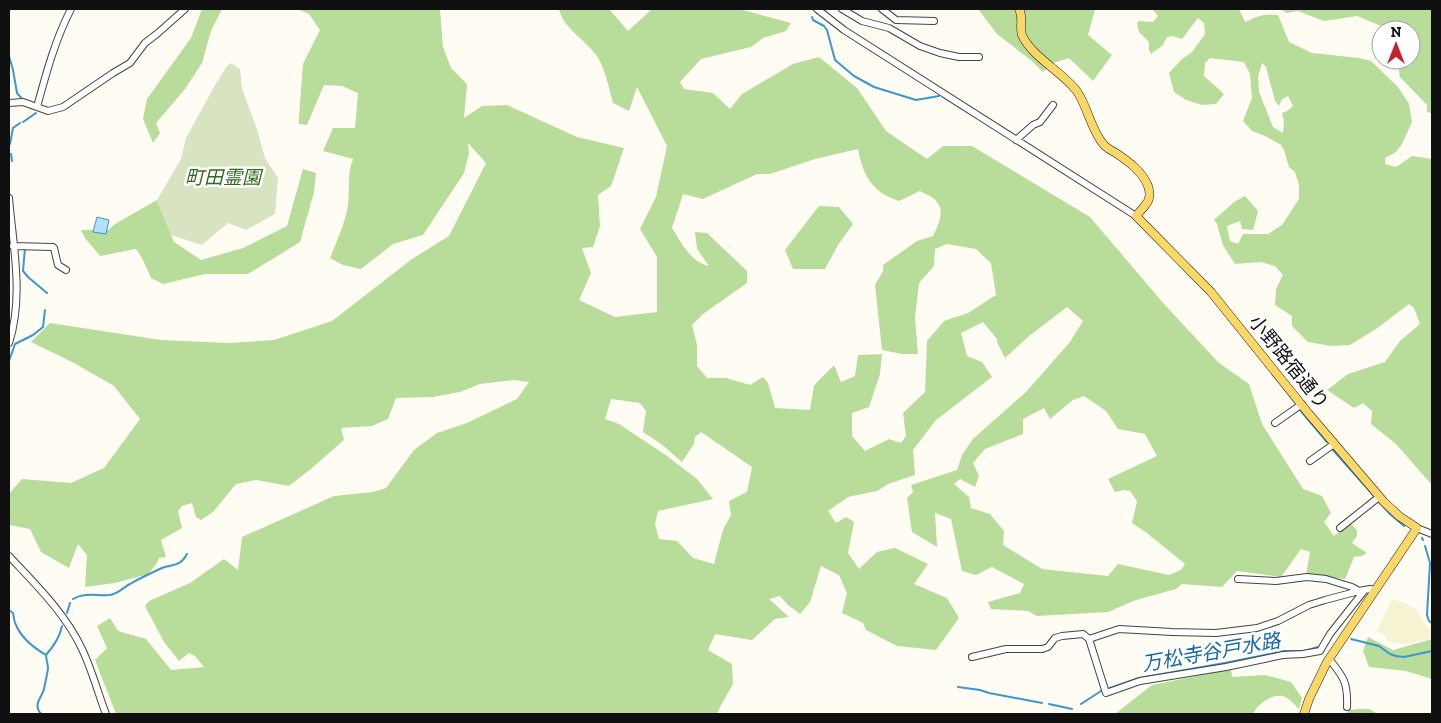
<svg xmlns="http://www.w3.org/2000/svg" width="1441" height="723" font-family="'Zilla Slab','Noto Sans JP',serif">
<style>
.farmland{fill:#f6f3d2}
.forest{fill:#b8dd9a;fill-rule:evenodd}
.cemetery{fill:#d8e3c2}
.water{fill:#b6e0f8;stroke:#3b96d1}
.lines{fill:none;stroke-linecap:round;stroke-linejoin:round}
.stream{stroke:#3b96d1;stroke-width:2}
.minor-casing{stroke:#434343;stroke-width:8}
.major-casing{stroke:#212121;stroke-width:9}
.minor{stroke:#fff;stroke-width:6}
.major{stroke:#fbd767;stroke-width:8}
.labels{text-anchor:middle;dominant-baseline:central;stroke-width:5;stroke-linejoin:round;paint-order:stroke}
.park-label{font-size:19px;font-style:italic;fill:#2e6b1d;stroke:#fff}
.street-label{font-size:19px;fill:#101010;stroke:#fff}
.water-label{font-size:20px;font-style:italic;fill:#1468a7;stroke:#fff}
</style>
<rect width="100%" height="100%" fill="#fffdf3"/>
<path class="farmland" d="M1392 599 1405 603 1417 610 1423 623 1432 631V638L1411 643 1402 644 1387 641 1385 635 1377 631Z"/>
<path class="forest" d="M202 9H222L211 31 202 63 185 89 156 123 160 133 153 143 143 119 147 99 191 38Z
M297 9H440L443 47 451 68 467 84 464 118 482 106 507 105 577 137 624 148 611 186 598 195 600 226 593 247 582 248 591 273 579 300 615 317 657 312V257L640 229 656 197 667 146 637 87 629 111 613 103C609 89 606 71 598 58 588 41 563 29 559 9H609L628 31 652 9H743V10L791 23 786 31 763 38 751 47 701 59 680 82 684 89 713 93 730 109 742 94 793 64 819 57 857 88 886 131 927 159 943 146H972L1090 217 1164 304 1219 363 1249 384 1262 424 1303 489 1322 496 1331 513 1324 522 1334 536 1350 523 1357 530V536L1352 543 1367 553 1362 556 1354 557 1345 579 1306 575 1310 552 1301 549 1281 577 1237 571 1222 587 1182 584 1176 589 1136 600 1108 612 1037 616 1028 611 991 609 988 602 1020 593 1024 584 992 567 976 575 962 571 951 519 935 513 937 547 912 532 907 498 913 492 911 485 957 470 962 455 973 439 1026 392 1070 342 1083 321 1067 307 1029 336 1005 358 997 342V339L983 322 961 333 967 356 982 362 992 377 936 420 913 450 915 475 888 484 877 491 848 497 828 511 836 523 846 517 854 522 848 553 859 569 877 552 895 548 928 564 914 584 947 598 959 618 936 650 897 646 866 630 863 623 842 613 847 593 839 575 821 566 810 602 800 614 788 605 780 596 769 599 789 617 775 619 752 640 715 634 708 650 732 664 733 684 721 705 717 714H116L95 660 107 648 97 626 110 618 118 631 146 639 171 670 204 667 195 656 189 653 179 661 164 642 145 606 149 601 190 583 224 559 238 570 242 537 334 496 373 492 386 488 414 450 437 433 467 423 517 399 529 382 514 380 480 384 460 392 433 397 396 398 388 419 372 426 341 428 344 440 312 468 289 486 256 480 236 484 213 512 201 520 196 517 192 503 182 506 178 511 182 528 161 540 166 557 159 558 157 563 148 574 115 583 85 587 87 555 78 544 69 568 41 552 30 529 9 525V494L22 479 71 483 104 468 140 419 114 386 74 363 31 342 50 323 161 340 229 343 274 340 332 321 412 259 449 236 486 163 468 143 469 153 464 173 423 235 393 244 361 269 343 265 330 258C337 241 345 223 348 205 350 189 347 174 353 159L323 151 333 128H355L358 93 342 86 324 85 307 125 299 124V117L303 64 320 30 309 14ZM858 149C863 176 872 192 899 201L920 191C925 194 934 197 937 202 945 212 938 226 933 236L917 241 883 265V271L875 285 882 350 902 354H918L915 317 919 283 934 266 935 249 947 244 976 249 991 263 996 295 968 313 944 321 927 341 925 392 903 413 906 436 901 443 889 439 865 451 852 436V413L869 407 880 374 882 354 858 355 855 376 841 382 834 365 819 380 814 386 810 410 775 408 768 383 763 377 750 385 726 378H707L697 366V345L692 325 703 314 747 283V271L707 233 695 232 697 249 709 266C690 262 682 243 672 228L683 194 703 199 757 174H770L815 159ZM1084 396 1106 411 1118 429 1145 434 1157 456 1108 479 1115 492 1124 490 1130 491 1137 501 1132 523 1147 533 1185 564 1181 570 1169 575 1118 564 1108 576 1042 569 1003 545 1004 531 990 514 971 508 969 497 954 484 960 479 975 487 979 476 973 463 985 449 1023 434V419L1044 408 1050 419 1073 400ZM611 399 640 403 646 411 643 432 661 444 682 462 694 444 695 437 701 432 752 467 747 492 729 501 731 515 723 530 714 564 693 558 677 541 659 539 655 524 658 511 713 499 697 479 667 456 619 424 605 419Z
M978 9H1095L1088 35 1112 55 1093 81 1069 58 1053 63 1043 72 1032 61 997 34Z
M1152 9H1239L1245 22C1258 16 1263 13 1278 15L1289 42 1312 53 1359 58 1371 61 1398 87 1409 104 1412 122 1402 144 1396 152 1385 158V164L1396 167 1412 156 1432 159V485L1396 444 1371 424 1372 411 1363 403 1354 408 1327 390 1348 374 1385 362 1400 341 1420 324 1414 308 1409 304 1376 329 1350 345 1331 346 1308 342 1292 326V316L1275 305 1276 289 1283 275 1275 266 1261 262 1235 264 1223 245 1217 224 1214 220 1234 202 1245 196 1258 211 1253 230 1242 229 1240 221 1227 226 1230 241 1238 244 1243 234H1268L1282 225 1299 199V185L1295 172 1289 167 1284 150 1281 145 1265 136 1252 131 1243 121 1252 98 1250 74 1244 62 1210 58 1205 63 1204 76 1224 94 1216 104 1202 105 1186 100 1174 92 1169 73 1181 60 1192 52 1205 34 1204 23 1198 18 1182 39 1173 36 1167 37 1163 45 1151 54 1149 50V42L1139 32 1137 23 1139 21 1153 22 1158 16ZM1262 63 1266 67 1275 101 1279 106 1282 99 1288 96 1293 106 1287 111 1282 113 1284 121 1283 133 1273 127 1259 92 1258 77Z
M1281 9H1432V113L1427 112V105L1400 77 1397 60H1411V30H1384L1381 26 1357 16 1324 21 1298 11 1286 13Z
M303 169 316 173 314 192 300 242 248 274H205L163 284 151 278 142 258 136 249 100 256 85 238 81 230H108L115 224 157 200 174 242 201 260 243 248 287 226Z
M819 206 839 207 853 224 838 245 825 269H793L785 250Z
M1368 637 1393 650 1432 639V679L1406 671 1369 667 1363 651Z
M1231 669 1232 677 1265 675 1291 682 1302 698 1299 709C1295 705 1289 698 1283 696 1272 694 1257 704 1253 714H1115L1152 685Z
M1359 709H1369L1378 714H1346L1349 710Z"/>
<path class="cemetery" d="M231 63 240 69 242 89 257 129 265 158 278 178 275 214 246 230 228 223 202 245 171 235 157 200 181 159 186 138 215 85 227 66Z"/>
<path class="water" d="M97 217 109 220 106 234 93 232Z"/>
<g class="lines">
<path class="stream" d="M812 17 813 20 824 26 827 30 835 60 854 76 874 87 916 100 939 96
M9 56 13 70 17 93 23 100
M943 97 1007 137
M23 122 36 113
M10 144 13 128 20 123
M11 154 12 161
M25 248 23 271 28 277 47 293
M9 361 15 344 33 335 43 327 45 310
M1287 392 1296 404
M1300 410 1327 442
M1333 450 1374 496
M1378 501 1390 514 1404 526
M1422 538 1423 540
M1425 546 1430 563 1427 615 1429 621 1432 623
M73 599C85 592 97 596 110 595 118 594 124 587 130 584 140 578 151 573 162 568 173 564 180 567 187 554
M9 610 13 613C14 617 14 622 16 625 22 639 34 648 46 655 46 659 48 664 48 668 48 670 44 690 43 692 39 700 34 706 41 714
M67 613 70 603
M1351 639 1379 646 1390 654 1396 656 1404 657 1432 651
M46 655C53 647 60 637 62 626
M958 687 980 690 989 693 1042 703
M1110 688 1139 678 1225 663 1284 651H1304L1318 647
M1049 704 1072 709
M1081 704 1101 691"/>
<defs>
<path id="minor" d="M817 9 844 30 1136 216
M842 9 862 21 889 28 920 46 940 53 959 57H979
M882 9 896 20 934 21
M9 103 23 102 48 111 63 107 113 73 130 63 145 43 158 33 185 9
M37 107C46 74 55 40 71 9
M1016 140 1033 125 1040 122 1053 105
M9 198C13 245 24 297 9 343
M13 246 53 247 54 248 58 265 66 270
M1275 423 1302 404
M1310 461 1334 444
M1340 528 1379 497
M1417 528 1432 534
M9 556C36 585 65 613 82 649 92 670 98 693 106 714
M1238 579 1276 581 1307 577 1326 579 1352 587 1359 591
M1089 639 1119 629 1172 632 1216 633 1257 628 1278 621 1309 605 1325 600 1359 591 1370 589 1375 590
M972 657 1006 649H1042L1048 647 1055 638 1062 636 1083 634 1089 639 1106 693 1140 681 1226 667 1283 655 1303 654 1320 651 1330 634 1364 591
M1329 659C1344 677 1348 683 1347 707"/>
<path id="major" d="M1019 9C1024 18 1019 26 1022 35 1031 56 1062 72 1076 90 1088 106 1090 129 1104 145 1107 148 1112 151 1116 153 1129 162 1142 171 1148 186 1153 201 1145 205 1136 216L1211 292 1309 414 1384 502 1399 516 1417 528 1327 662 1309 699 1304 714"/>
</defs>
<use href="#minor" class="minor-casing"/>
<use href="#major" class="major-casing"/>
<use href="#minor" class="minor"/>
<use href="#major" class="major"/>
</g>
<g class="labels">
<g class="park-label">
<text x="223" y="177">町田霊園</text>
</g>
<g class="street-label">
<text transform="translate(1289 362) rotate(51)">小野路宿通り</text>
</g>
<g class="water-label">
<text transform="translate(1211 652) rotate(-10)">万松寺谷戸水路</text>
</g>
</g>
<rect width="1441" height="723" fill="none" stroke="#101010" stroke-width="20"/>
<g transform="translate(1396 45)"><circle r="24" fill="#ffffff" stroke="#9f9f9f"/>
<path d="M0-4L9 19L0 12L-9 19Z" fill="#c5232b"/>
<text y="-8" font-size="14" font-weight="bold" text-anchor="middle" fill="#101010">N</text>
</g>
</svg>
